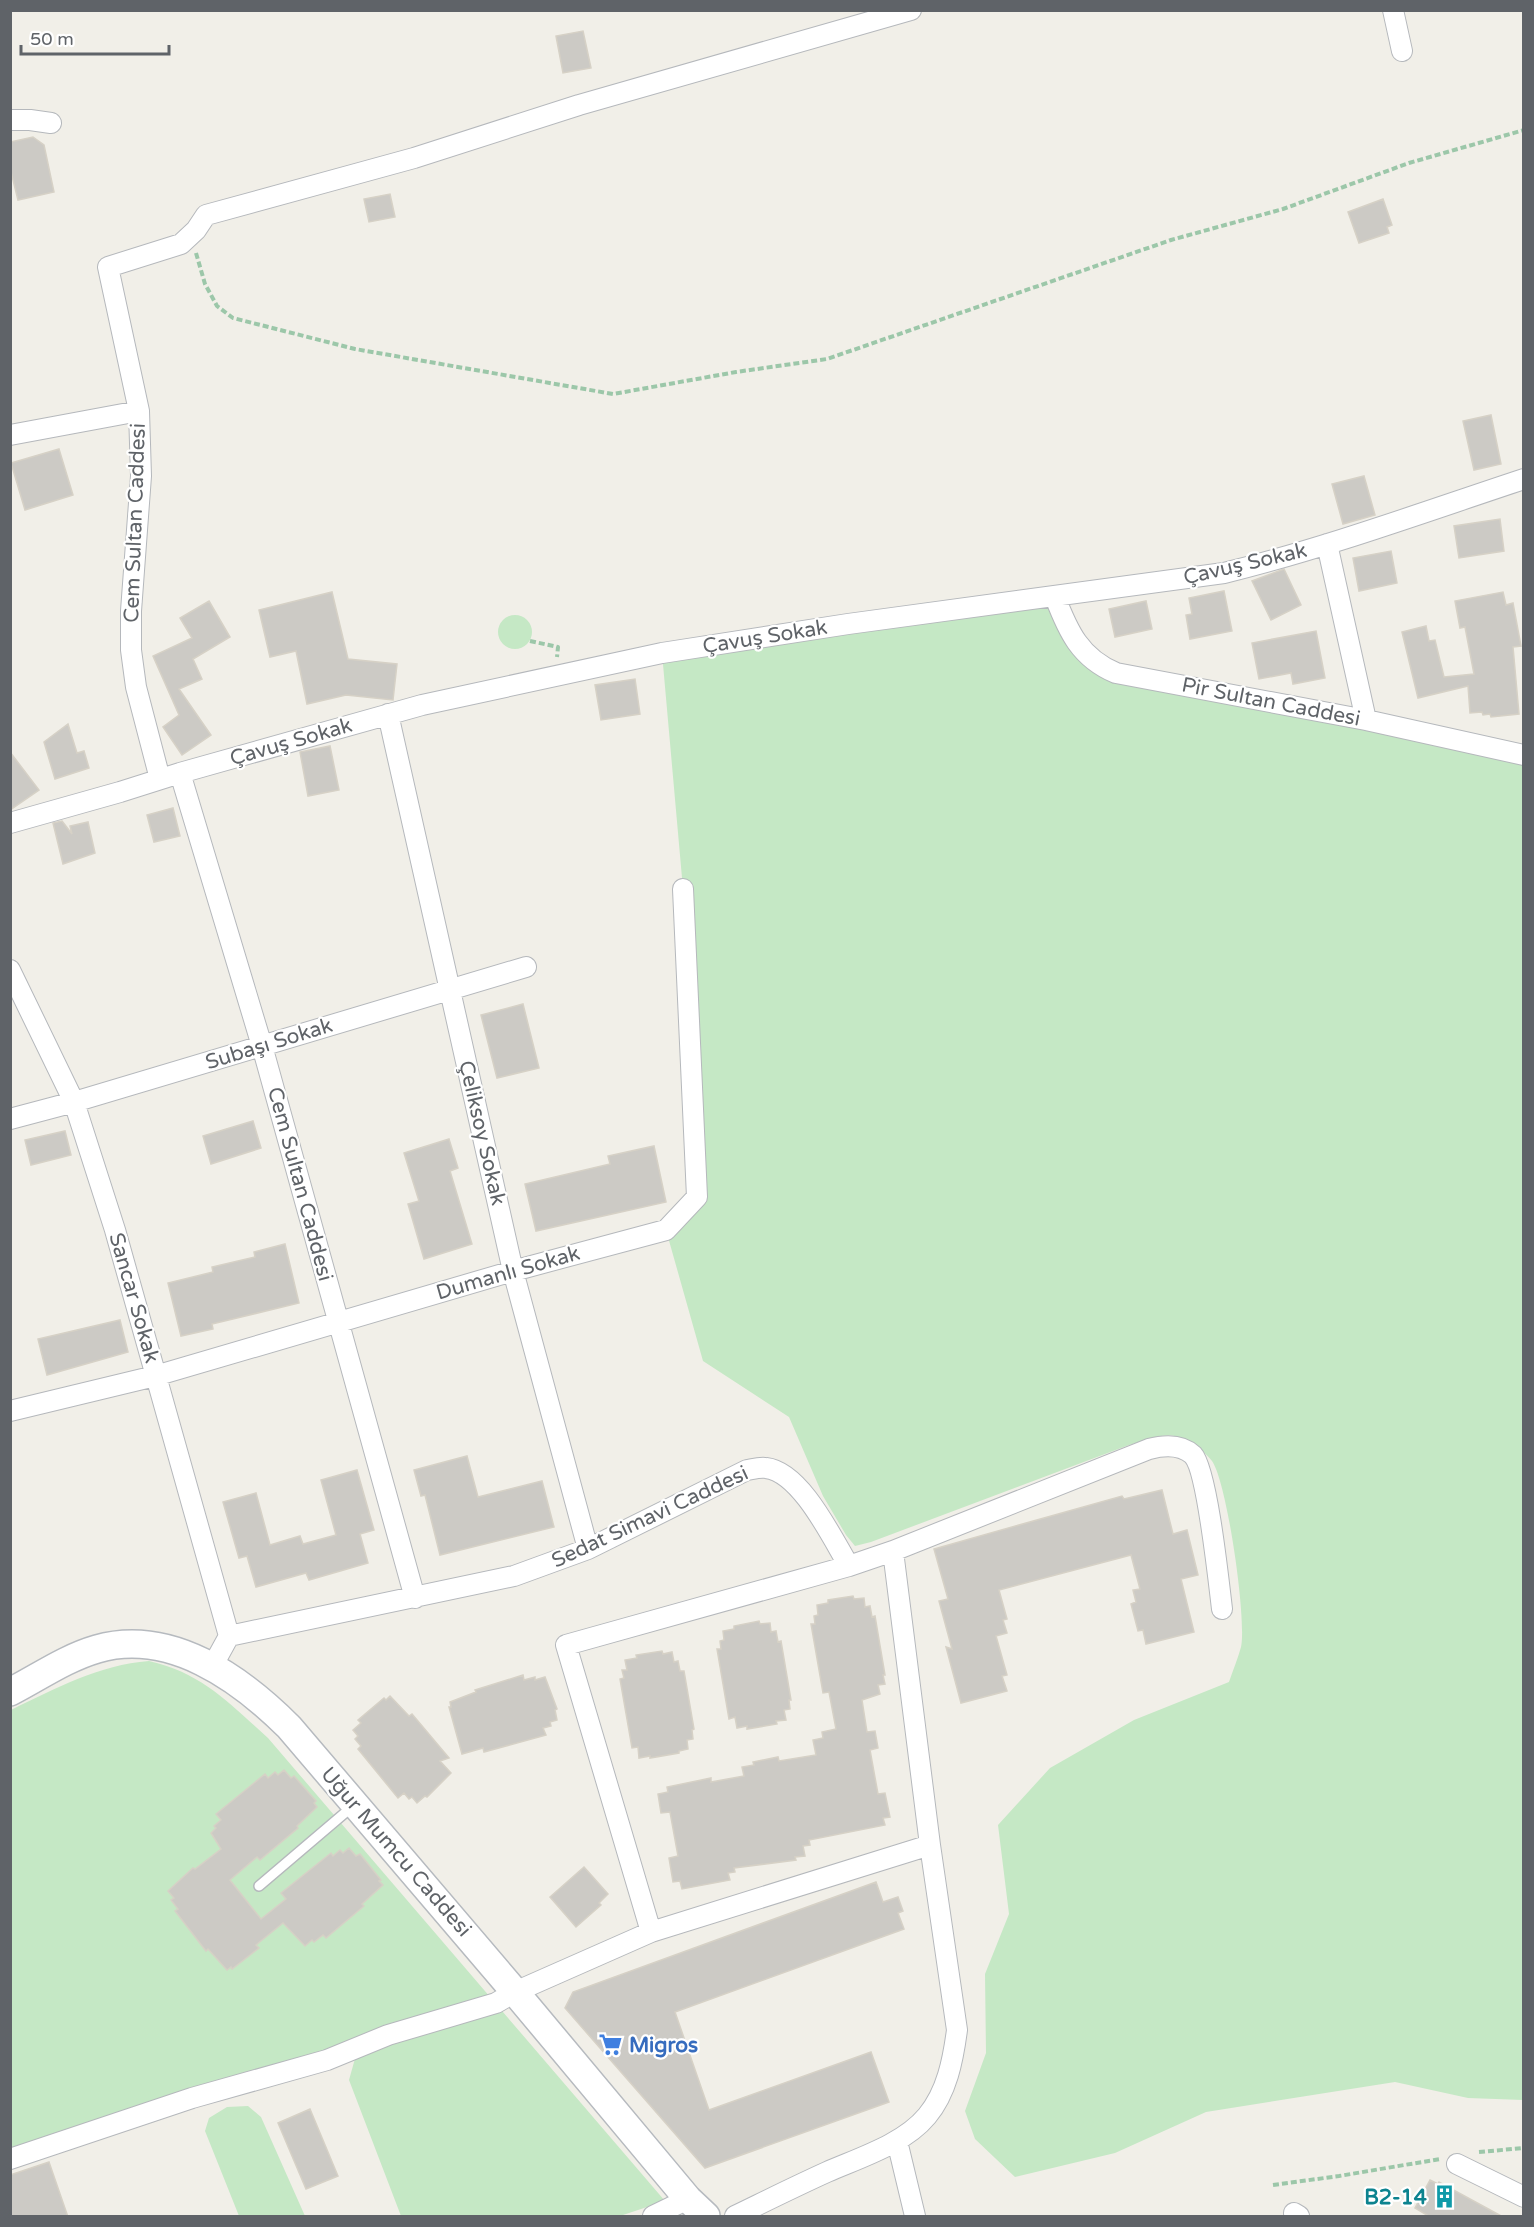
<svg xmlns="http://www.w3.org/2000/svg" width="1534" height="2227" font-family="'Varela Round',sans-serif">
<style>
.green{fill:#c5e8c5}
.building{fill:#cccac5;stroke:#d6d1c6;stroke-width:1.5}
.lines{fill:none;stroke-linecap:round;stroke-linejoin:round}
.lane-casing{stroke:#b5b8bc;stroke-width:12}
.street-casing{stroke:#b5b8bc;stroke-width:22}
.secondary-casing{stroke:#b6babf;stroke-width:30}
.path{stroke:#9cc7a9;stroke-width:4;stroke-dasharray:6 3;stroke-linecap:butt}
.lane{stroke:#fff;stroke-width:9}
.street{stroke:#fff;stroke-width:20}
.secondary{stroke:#fff;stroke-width:27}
.labels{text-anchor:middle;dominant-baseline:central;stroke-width:4.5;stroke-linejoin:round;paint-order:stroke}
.street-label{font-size:21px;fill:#5f6368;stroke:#fff}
.shop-label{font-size:21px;font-weight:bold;fill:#366cbe;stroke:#fff;text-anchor:start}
.culture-label{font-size:21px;font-weight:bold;fill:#0d838f;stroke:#fff;text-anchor:end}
</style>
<rect width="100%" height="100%" fill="#f1efe8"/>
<path class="green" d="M1055 597 1089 658 1523 755V2100L1468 2098 1395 2082 1206 2112 1115 2153 1015 2177 975 2139 965 2111 986 2053 985 1974 1009 1914 998 1825 1050 1768 1134 1720 1229 1682C1233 1670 1238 1658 1241 1647 1247 1620 1227 1482 1212 1461 1204 1451 1190 1441 1178 1437 1163 1432 1143 1441 1129 1445L871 1542 855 1546 846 1535 823 1496 789 1417 703 1361 666 1230 697 1196 683 889 662 653Z
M498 632a17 17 0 1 1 34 0a17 17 0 1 1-34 0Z
M149 1661C202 1673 229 1703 268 1738L665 2201 620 2216H401L349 2080 358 2048 11 2159V1710C56 1688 99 1665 149 1661Z
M248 2106 261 2117 305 2216H239L205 2131 209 2118 227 2107Z"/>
<path class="building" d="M583 31 591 68 563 73 556 36Z
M33 137 44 145 54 192 18 200 10 168V142Z
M390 194 395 217 369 222 364 199Z
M1383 199 1392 225 1387 227 1389 233 1359 243 1348 212Z
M1491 415 1501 464 1474 470 1463 421Z
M59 449 73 495 25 510 11 463Z
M1364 476 1375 515 1343 524 1332 484Z
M1500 519 1504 551 1459 558 1454 526Z
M1391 551 1397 583 1359 591 1353 558Z
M1284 569 1301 605 1271 620 1252 581Z
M1224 591 1232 631 1190 639 1186 615 1192 614 1189 598Z
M332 592 348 659 397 664 393 700 346 695 307 704 296 651 270 657 259 610Z
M1503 592 1506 605 1513 603 1521 646 1513 647 1519 714 1491 717 1490 714 1483 715 1482 712 1470 713 1468 686 1418 698 1402 632 1426 626 1429 641 1435 640 1444 677 1474 674 1465 627 1460 628 1455 601Z
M209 601 230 637 193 659 202 679 179 689 211 735 182 755 163 727 179 715 153 656 192 638 180 618Z
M1146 601 1152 629 1115 637 1109 609Z
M1316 631 1325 678 1293 684 1291 673 1259 679 1252 643Z
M635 679 640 714 601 720 595 685Z
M68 724 77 753 84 751 89 768 55 779 44 742Z
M330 746 339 790 308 796 300 752Z
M10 752 39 790 10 810Z
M173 808 180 836 154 842 147 815Z
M62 821 72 834 70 826 88 822 95 853 63 864 53 823Z
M523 1004 539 1068 497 1078 481 1015Z
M253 1121 261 1148 211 1164 203 1136Z
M65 1131 71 1155 31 1165 25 1140Z
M449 1139 458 1168 450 1171 472 1244 424 1259 408 1204 419 1201 404 1153Z
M654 1146 666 1202 536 1231 525 1184 610 1164 608 1156Z
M285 1244 299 1303 212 1324 213 1329 181 1336 168 1283 213 1272 212 1267 255 1257 254 1252Z
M120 1320 128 1352 47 1375 38 1339Z
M467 1456 478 1497 542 1481 554 1527 440 1555 425 1495 421 1496 414 1470Z
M357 1470 374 1530 360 1534 368 1563 309 1580 306 1573 256 1587 247 1556 239 1558 223 1502 256 1493 270 1545 300 1536 303 1544 336 1535 321 1480Z
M1162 1490 1173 1534 1187 1530 1198 1575 1181 1579 1194 1632 1146 1644 1143 1630 1138 1631 1131 1604 1136 1602 1133 1590 1140 1589 1131 1555 999 1590 1007 1619 1003 1620 1007 1633 996 1636 1007 1675 1002 1676 1007 1691 961 1703 946 1647 952 1649 939 1601 948 1599 934 1549 1122 1496 1124 1499Z
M853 1596 854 1599 864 1598 865 1607 870 1606 872 1617 875 1616 885 1675H883L885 1684 878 1685 880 1694 862 1700 867 1732 875 1731 878 1748 870 1750 878 1794 885 1793 890 1817 883 1818 885 1825 809 1840 810 1845 803 1846 805 1856 795 1857 796 1860 734 1868 735 1872 728 1873 730 1880 682 1889 680 1881 673 1882 669 1858 678 1856 670 1812 661 1813 658 1794 668 1792 667 1787 711 1778V1782L744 1776 742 1767 754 1765 753 1762 778 1757 779 1761 816 1755 813 1740 823 1738 822 1732 836 1729 829 1692 823 1693 811 1624H815L814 1616 818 1615 817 1605 828 1603V1600Z
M759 1621 760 1624 770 1623 771 1632 776 1631 778 1642 781 1641 791 1700H789L790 1709 784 1710 786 1720 776 1721 777 1724 747 1729V1726L737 1728 735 1717 729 1719 717 1649H721L720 1641 724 1640 723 1631 734 1629V1626Z
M662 1651 663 1654 672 1652 674 1662 678 1661 680 1671H684L694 1729 692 1730 693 1739 687 1740 688 1749 679 1751V1753L650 1758V1756L639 1758 638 1747 632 1748 620 1679 624 1678 622 1670H627L625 1660 637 1658 636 1655Z
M523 1675 524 1680 535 1677V1680L545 1677 557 1709 555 1710 557 1720 550 1722 551 1726 543 1728 546 1735 484 1752 483 1748 462 1754 449 1707H451L450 1702 476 1692 475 1690Z
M390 1696 409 1716 412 1714 449 1758 440 1761 451 1773 427 1797 425 1796 417 1803 412 1797 409 1799 404 1793 398 1798 358 1749 361 1746 355 1739 358 1736 353 1730 361 1723 358 1720 384 1698 386 1700Z
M284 1770 291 1778 294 1776 316 1801 314 1803 317 1807 297 1826 298 1828 260 1860 257 1857 230 1880 261 1919 286 1899 281 1893 331 1853 333 1856 340 1850 343 1853 349 1848 356 1856 360 1854 381 1880 379 1881 383 1885 362 1904 364 1906 326 1938 323 1935 314 1942 312 1940 305 1946 283 1923 256 1945 259 1948 232 1969 231 1967 227 1970 208 1949 206 1951 175 1911 178 1909 171 1900 174 1898 168 1891 193 1868 195 1869 221 1849 211 1833 216 1828 214 1826 221 1820 216 1814 265 1774 268 1778 275 1772 278 1775Z
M584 1867 608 1894 599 1903 601 1905 576 1927 550 1897Z
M876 1882 883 1902 898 1897 903 1911 898 1913 904 1929 675 2012 709 2110 871 2052 889 2102 705 2168 565 2008 573 1992Z
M310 2109 338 2176 306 2189 278 2123Z
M49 2162 68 2217H10V2175Z
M1430 2180 1438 2184 1439 2182 1503 2217H1430L1415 2208Z"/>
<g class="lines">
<defs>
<path id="lane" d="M259 1886 353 1806"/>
<path id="street" d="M1393 10 1402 51
M10 120H30L51 123
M10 435 139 411
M1327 544 1366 720
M1055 597C1068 631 1080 658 1116 673L1366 720 1524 755
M388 714 513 1271 588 1549
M180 773 262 1046 415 1598
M160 779 136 687 131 650V611L141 476 139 411 108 267 181 244 196 230 206 215 414 158 579 105 911 10
M10 823 120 792 180 773 422 705 662 653 848 624 1224 573C1326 548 1424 512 1524 479
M10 970 74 1102 115 1230 229 1636
M10 1119 74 1102 526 967
M10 1411 155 1376 513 1271 666 1230 697 1197 683 889
M893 1551 1149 1449C1164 1445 1181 1444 1193 1455 1207 1470 1219 1584 1222 1609
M212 1667 229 1636 514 1576 588 1549 747 1470C753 1469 760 1467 766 1468 801 1472 832 1538 849 1566
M651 1932 930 1845
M897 2141 915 2216
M10 2159 192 2098 327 2060 388 2035 496 2003 515 1992 651 1932 566 1645 849 1566 893 1551 930 1845 957 2030C953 2060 947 2092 927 2116 904 2144 859 2158 827 2172 796 2186 766 2201 735 2216
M1457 2164 1524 2197
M1294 2213 1299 2216
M653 2216 688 2199"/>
<path id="secondary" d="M10 1692C39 1677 66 1658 97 1649 170 1628 240 1678 289 1727L515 1992 688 2199 706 2216"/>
</defs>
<use href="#lane" class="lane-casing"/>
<use href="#street" class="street-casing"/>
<use href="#secondary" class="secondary-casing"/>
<path class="path" d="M196 253 205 284 217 306 233 318 355 349 613 394 736 372 827 359 1171 240 1283 209 1409 163 1524 130
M530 641 558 647 557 657
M1479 2152 1524 2148
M1273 2185 1339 2176 1440 2159"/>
<use href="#lane" class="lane"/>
<use href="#street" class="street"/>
<use href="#secondary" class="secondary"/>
</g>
<defs>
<symbol id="supermarket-bare" viewBox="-9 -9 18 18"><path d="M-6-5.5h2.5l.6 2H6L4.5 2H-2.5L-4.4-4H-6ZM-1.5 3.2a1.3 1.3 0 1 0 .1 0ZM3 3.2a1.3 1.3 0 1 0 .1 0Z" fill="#3f7fe0" stroke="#fff" stroke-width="2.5" paint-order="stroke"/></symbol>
<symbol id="building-bare" viewBox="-9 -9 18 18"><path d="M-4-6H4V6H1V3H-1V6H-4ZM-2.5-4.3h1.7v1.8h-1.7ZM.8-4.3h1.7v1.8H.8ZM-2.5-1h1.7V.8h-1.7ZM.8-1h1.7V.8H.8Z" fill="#0f9aa8" stroke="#fff" stroke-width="2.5" paint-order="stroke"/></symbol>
</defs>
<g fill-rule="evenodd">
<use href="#supermarket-bare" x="594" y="2028" width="33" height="33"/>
<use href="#building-bare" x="1428" y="2180" width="33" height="33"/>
</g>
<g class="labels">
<g class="street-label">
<text transform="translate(135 523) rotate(-88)">Cem Sultan Caddesi</text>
<text transform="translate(1245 564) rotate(-13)">Çavuş Sokak</text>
<text transform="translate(765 637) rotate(-9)">Çavuş Sokak</text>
<text transform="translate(1271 702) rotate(11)">Pir Sultan Caddesi</text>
<text transform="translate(291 742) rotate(-16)">Çavuş Sokak</text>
<text transform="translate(269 1044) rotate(-17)">Subaşı Sokak</text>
<text transform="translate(482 1133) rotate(77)">Çeliksoy Sokak</text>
<text transform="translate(300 1184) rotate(75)">Cem Sultan Caddesi</text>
<text transform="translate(508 1273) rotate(-16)">Dumanlı Sokak</text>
<text transform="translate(134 1298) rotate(74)">Sancar Sokak</text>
<text transform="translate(650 1517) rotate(-25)">Sedat Simavi Caddesi</text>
<text transform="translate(396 1852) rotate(49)">Uğur Mumcu Caddesi</text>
</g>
<g class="shop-label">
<text x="629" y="2045">Migros</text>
</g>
<g class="culture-label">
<text x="1427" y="2197">B2-14</text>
</g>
</g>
<rect width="1534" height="2227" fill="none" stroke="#5f6368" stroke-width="24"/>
<path d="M21 45v9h148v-9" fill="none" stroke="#5f6368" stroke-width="3"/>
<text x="30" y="45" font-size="18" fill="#5f6368" stroke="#ffffff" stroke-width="4.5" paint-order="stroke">50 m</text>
</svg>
